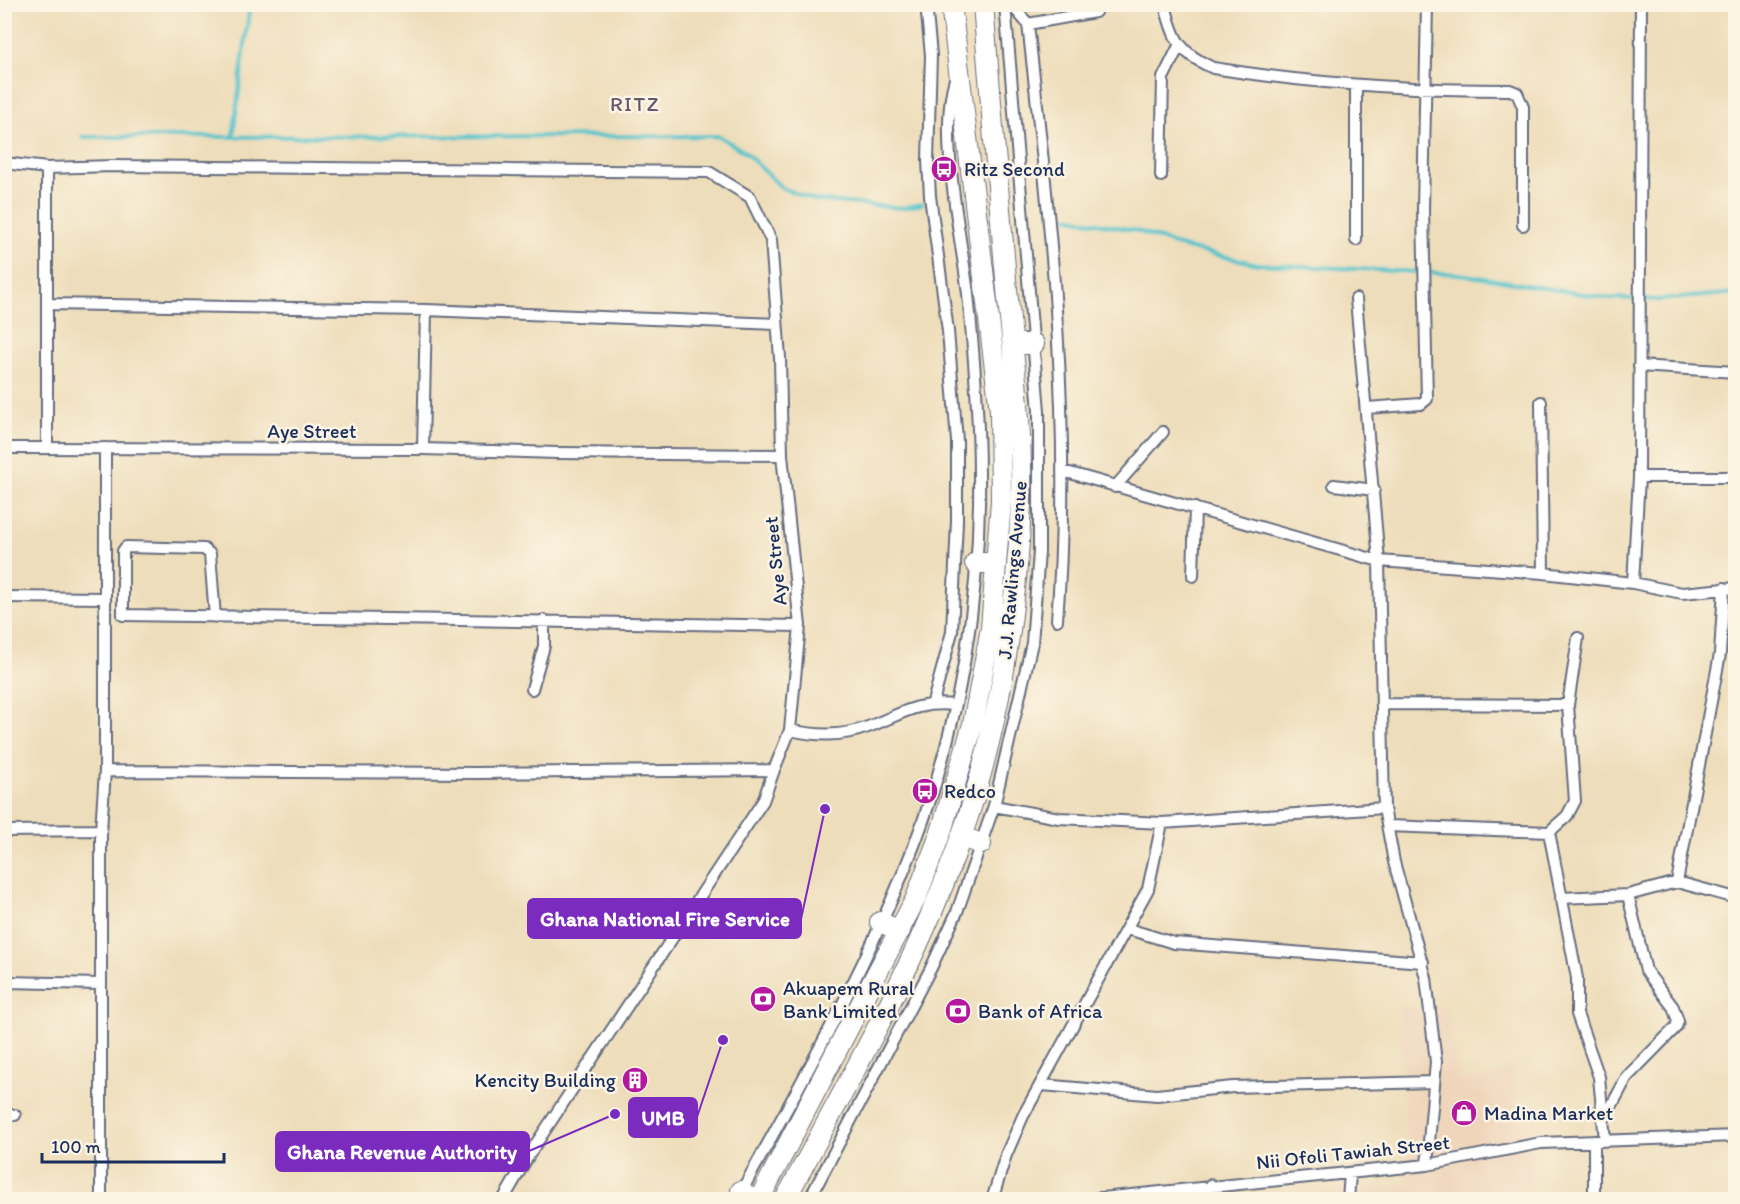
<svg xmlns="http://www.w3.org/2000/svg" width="1740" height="1204" font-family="Itim,sans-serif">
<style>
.built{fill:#efd6bb}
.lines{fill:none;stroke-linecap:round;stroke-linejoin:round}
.stream{stroke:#55c3cb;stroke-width:4}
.street-casing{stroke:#656c7e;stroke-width:14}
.highway-casing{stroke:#656c7e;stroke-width:22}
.street{stroke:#fff;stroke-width:10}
.highway{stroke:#fff;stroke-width:20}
.labels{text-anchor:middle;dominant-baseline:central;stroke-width:5;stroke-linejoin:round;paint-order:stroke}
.poi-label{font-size:20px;fill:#1b2f5e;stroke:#fcf5e5;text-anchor:start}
.street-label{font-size:20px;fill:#1b2f5e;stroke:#fcf5e5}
.neighbourhood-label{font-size:21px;letter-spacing:1.5px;fill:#66576d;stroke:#fcf5e5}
.leader{fill:none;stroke:#7b2cbf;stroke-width:2}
.callout-dot{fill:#7b2cbf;stroke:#fcf5e5;stroke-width:2}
.callout{fill:#7b2cbf;stroke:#7b2cbf;stroke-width:2}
.callout-label{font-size:21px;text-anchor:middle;font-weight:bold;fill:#fff}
</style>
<rect width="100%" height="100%" fill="#fcf5e5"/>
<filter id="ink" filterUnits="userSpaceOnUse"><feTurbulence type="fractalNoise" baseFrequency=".0167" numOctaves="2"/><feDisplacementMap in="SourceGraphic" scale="12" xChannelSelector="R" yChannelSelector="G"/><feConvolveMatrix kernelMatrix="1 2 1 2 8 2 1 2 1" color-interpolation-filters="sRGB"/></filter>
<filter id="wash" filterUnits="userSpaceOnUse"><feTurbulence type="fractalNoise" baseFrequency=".008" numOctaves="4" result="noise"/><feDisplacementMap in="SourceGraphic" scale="24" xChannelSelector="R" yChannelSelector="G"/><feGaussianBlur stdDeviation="1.35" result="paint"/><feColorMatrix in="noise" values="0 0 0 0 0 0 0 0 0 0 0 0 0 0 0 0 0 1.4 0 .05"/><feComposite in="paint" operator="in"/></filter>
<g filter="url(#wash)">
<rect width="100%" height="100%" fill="#eeddba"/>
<path class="built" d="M1446 1007 1460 1083 1511 1070 1532 1143 1531 1199 1231 1200 1408 1185 1399 1008Z"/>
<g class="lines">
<path class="stream" d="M82 137 719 136 746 153 782 188 814 200 902 208 922 204
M233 137 250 4
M1056 215 1138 231 1182 247 1257 264 1459 274 1607 298 1658 300 1736 293"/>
</g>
</g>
<g filter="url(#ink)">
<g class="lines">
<defs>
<path id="street" d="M926 4 931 55 928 160 930 196 948 331 957 441V521L952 632 933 702
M1011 4 1028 24C1050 221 1073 421 1057 620
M1165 4C1173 40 1180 53 1213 68 1312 84 1411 90 1510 90L1517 93 1523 107V225
M1028 24 1095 12 1100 4
M1356 85V240
M4 163 47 168 112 166 709 172 750 197 771 240 780 358 782 455
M1161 176 1163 78 1179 46
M1356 299 1379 561 1384 808 1394 862 1426 978 1436 1062 1427 1165
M48 304 426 310 777 324
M1639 366 1736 372
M1541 402 1543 573
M1367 408 1421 404 1427 399 1423 210 1427 4
M47 446V168
M4 448 423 449 557 453 782 455 800 626 790 730 774 770 478 773 105 771
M423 449 426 310
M1063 471 1379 561 1543 573 1633 583 1682 593 1736 588
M1639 477H1736
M1334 485 1374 490
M1115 487 1163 432
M1193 576 1195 508
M1633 583 1639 477 1641 4
M4 597 105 598
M215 617 210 554 204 549 126 547 123 551V615C349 619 574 621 800 626
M532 689 544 646V620
M1383 704 1568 705
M790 730C817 736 841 737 868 727 902 714 916 701 955 705
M994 806 1059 818 1162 823 1384 808
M1388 826 1549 832 1567 816 1575 801 1568 705 1578 638
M4 831 101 830
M1549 832 1577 978V1014L1599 1077 1605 1140
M1677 882 1720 654 1724 588
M1561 898 1628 895 1677 882 1736 898
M1128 929 1174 943 1423 962
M4 982 101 984
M1042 1085 1157 1095 1233 1087 1434 1082
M4 1115H15
M1605 1118 1627 1077 1676 1027 1678 1021 1673 1007 1646 971 1628 895
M740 1194C803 1080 868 965 915 843 959 727 981 599 979 475 979 415 974 354 968 294 961 235 938 134 955 79
M101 1200V830L105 771V448
M503 1200 530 1153 763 801 774 770
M809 1200 931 968 957 912 994 806 1032 643 1039 552V411L1005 4
M992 1200 1006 1155 1023 1116 1148 889 1162 823
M1082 1200 1427 1165 1541 1143 1736 1136
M1211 1200V1185
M1348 1200 1350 1174
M1594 1200V1141"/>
<path id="highway" d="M1013 344H1034
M975 563H996
M962 837 981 844
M880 922 900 931
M741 1191 753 1200
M759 1200 916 898 941 832 973 724 991 628 1001 501 1000 411 951 4
M785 1200C848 1082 916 966 960 840 998 734 1017 615 1021 503 1023 428 1013 353 1006 279 998 187 990 96 983 4"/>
</defs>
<use href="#street" class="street-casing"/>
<use href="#highway" class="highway-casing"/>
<use href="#street" class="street"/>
<use href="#highway" class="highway"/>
</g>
</g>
<defs>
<symbol id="bus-disc" viewBox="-11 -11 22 22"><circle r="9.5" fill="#b5179e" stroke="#fcf5e5"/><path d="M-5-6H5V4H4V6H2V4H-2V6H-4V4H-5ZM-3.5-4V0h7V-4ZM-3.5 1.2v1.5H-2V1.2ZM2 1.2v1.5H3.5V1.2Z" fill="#fff"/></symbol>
<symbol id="bank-disc" viewBox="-11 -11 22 22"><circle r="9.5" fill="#b5179e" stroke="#fcf5e5"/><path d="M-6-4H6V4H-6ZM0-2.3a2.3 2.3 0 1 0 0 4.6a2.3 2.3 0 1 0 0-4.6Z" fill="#fff"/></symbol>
<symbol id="building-disc" viewBox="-11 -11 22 22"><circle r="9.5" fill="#b5179e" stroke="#fcf5e5"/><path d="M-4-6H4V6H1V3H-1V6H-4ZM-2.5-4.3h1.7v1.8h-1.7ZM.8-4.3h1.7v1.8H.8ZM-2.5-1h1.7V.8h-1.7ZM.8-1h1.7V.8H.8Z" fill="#fff"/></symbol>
<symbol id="shop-disc" viewBox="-11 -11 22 22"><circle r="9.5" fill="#b5179e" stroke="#fcf5e5"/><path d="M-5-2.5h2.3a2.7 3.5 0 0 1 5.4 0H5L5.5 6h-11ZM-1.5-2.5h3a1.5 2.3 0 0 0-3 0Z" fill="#fff"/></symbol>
</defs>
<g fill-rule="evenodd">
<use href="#bus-disc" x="929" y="154" width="30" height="30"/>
<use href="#bus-disc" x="910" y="776" width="30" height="30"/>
<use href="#bank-disc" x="748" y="984" width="30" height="30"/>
<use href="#bank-disc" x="943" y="996" width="30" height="30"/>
<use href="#building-disc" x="620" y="1065" width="30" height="30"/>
<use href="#shop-disc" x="1449" y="1098" width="30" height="30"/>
</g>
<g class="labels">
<g class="poi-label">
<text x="964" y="169">Ritz Second</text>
<text x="944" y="791">Redco</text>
<text x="783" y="988">Akuapem Rural<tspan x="783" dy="23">Bank Limited</tspan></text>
<text x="978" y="1011">Bank of Africa</text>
<text x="616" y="1080" text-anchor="end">Kencity Building</text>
<text x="1484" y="1113">Madina Market</text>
</g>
<g class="street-label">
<text x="312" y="431">Aye Street</text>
<text transform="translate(775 561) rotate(-96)">Aye Street</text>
<text transform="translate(1012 570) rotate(-85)">J.J. Rawlings Avenue</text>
<text transform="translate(1353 1152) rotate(-6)">Nii Ofoli Tawiah Street</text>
</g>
<g class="neighbourhood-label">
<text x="635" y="103">RITZ</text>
</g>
</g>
<path class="leader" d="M825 809L801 919M723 1040L697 1117M615 1114L529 1151"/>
<g class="callout-dot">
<circle cx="825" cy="809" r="6"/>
<circle cx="723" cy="1040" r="6"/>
<circle cx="615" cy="1114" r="6"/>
</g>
<g class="callout">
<rect x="528" y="899" width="273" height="39" rx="6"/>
<rect x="629" y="1098" width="68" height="39" rx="6"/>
<rect x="276" y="1132" width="253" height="39" rx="6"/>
</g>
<g class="callout-label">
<text x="665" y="926">Ghana National Fire Service</text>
<text x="663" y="1125">UMB</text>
<text x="402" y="1159">Ghana Revenue Authority</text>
</g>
<rect width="1740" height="1204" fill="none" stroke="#fcf5e5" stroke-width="24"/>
<path d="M42 1153v9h182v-9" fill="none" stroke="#1b2f5e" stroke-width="3"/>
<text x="51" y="1153" font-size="18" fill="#1b2f5e" stroke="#fcf5e5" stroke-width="4.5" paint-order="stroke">100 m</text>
</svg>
